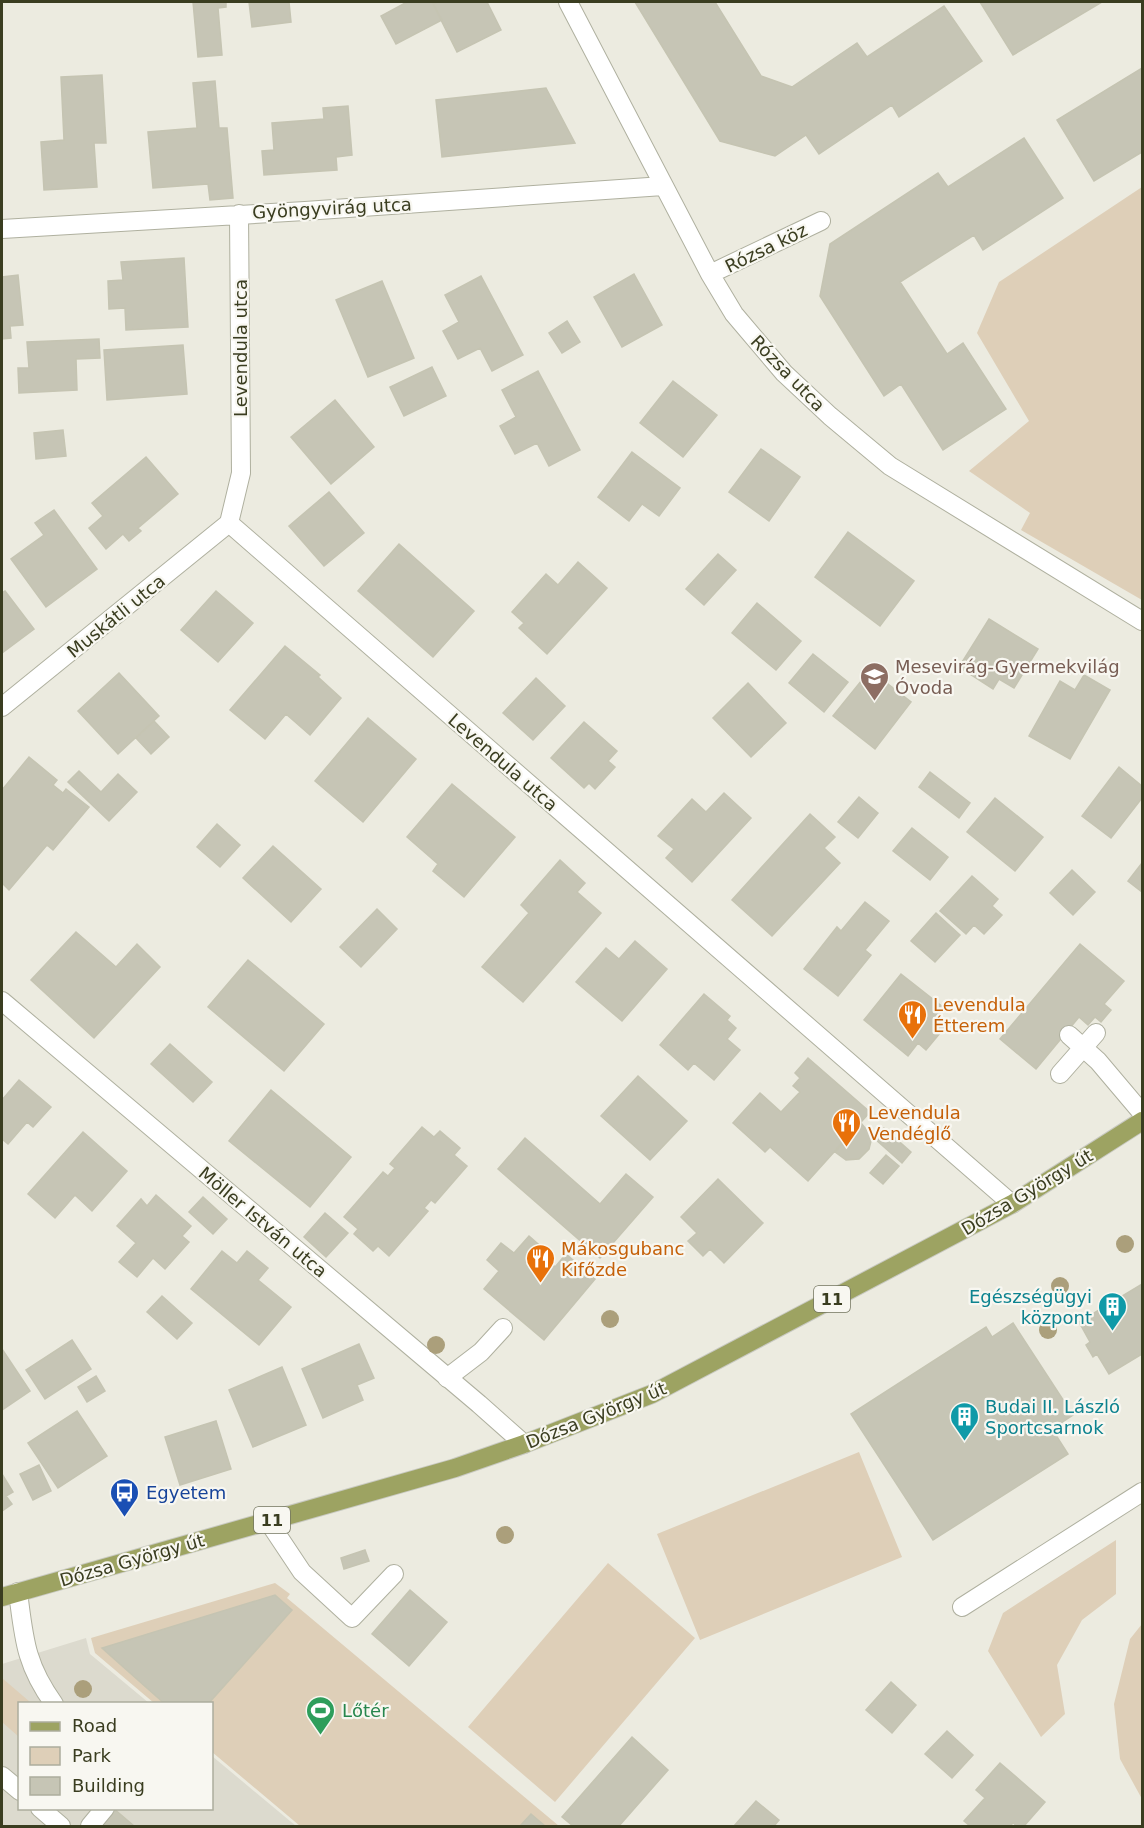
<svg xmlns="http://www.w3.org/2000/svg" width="1144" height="1828" font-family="'DejaVu Sans',sans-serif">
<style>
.built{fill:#dcdace}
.green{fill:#decfb8}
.building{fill:#c6c5b5;stroke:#c5c4b2;stroke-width:1.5}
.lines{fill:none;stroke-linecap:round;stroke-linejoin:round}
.lane-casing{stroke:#afb09f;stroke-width:20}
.street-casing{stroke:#afb09f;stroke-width:20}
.primary-casing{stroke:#c8c9c1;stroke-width:20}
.lane{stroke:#fff;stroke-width:18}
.street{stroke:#fff;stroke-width:18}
.primary{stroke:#9da362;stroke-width:18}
.tree{fill:#ab9f7b}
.labels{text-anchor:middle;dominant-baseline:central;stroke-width:4.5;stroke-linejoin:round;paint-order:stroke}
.shield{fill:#f8f7f1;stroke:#73755f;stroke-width:1.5}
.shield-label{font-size:16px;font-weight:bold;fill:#3a3d20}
.street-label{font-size:18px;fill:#3a3d20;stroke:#f8f7f1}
.education-label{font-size:18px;fill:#785e54;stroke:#f8f7f1;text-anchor:start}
.food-label{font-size:18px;fill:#c56008;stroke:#f8f7f1;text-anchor:start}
.culture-label{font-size:18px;fill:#0d838f;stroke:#f8f7f1;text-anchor:end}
.transit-label{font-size:18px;fill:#164399;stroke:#f8f7f1;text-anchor:start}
.leisure-label{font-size:18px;fill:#27864d;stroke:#f8f7f1;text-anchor:start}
</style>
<rect width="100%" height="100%" fill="#ecebe0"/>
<path class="built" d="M86 1638 90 1654 149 1703 20 1704V1808H212V1756L296 1826H2V1664Z"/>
<path class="green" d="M1142 187V600L1021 530 1030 513 969 471 1029 421 977 333 999 282Z
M859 1452 902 1557 700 1640 657 1534Z
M1116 1540V1594L1082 1620 1057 1665 1065 1714 1041 1737 988 1651 1003 1613Z
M608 1563 695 1638 555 1802 468 1727Z
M275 1583 290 1594 287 1598 559 1826H300L212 1752V1704L154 1703 95 1653 91 1638Z
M1142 1624V1799L1120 1759 1114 1704 1130 1639Z
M2 1678 30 1702 20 1704 19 1737 2 1722Z"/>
<path class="building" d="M193 2H226V7L218 8 222 55 198 57Z
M249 2H289L291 22 252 27Z
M407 2H432L442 20 396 44 381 16Z
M438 2H487L501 30 457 52 433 4Z
M635 2H715L761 76 792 87 857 43 867 57 944 6 982 61 899 117 892 105 819 154 806 135 775 156 720 141Z
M980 2H1102L1013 55Z
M1142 68V152L1094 181 1057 120Z
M102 75 106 143H94L97 187 44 190 41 142 64 140 61 77Z
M215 81 219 128H227L233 198 210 200 208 184 153 188 148 132 197 128 193 83Z
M546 88 575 143 442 157 436 100Z
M348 106 352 155 336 157 337 170 264 175 262 151 274 150 272 123 324 119 323 108Z
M1024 138 1063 198 983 250 974 235 900 282 947 354 963 343 1006 409 943 450 901 384 884 396 820 296 830 244 938 173 948 187Z
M184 258 188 327 126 330 125 308 109 309 108 281 123 280 121 262Z
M634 274 662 325 622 347 594 297Z
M18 275 23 325 10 326 11 338 2 339V277Z
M481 276 523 355 492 371 480 348 458 359 443 331 459 322 445 295Z
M382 281 414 358 368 377 336 300Z
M567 321 580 342 562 353 549 333Z
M99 339 100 358 76 359 77 390 19 393 18 368H29L27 342Z
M183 345 187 394 107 400 104 350Z
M432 367 446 396 404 416 390 387Z
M538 371 580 450 549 466 537 443 515 454 500 426 516 417 502 390Z
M673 381 717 415 683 457 640 423Z
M335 400 374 447 331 484 291 437Z
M63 430 66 456 36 459 34 433Z
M761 449 800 477 769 521 729 492Z
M632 452 680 488 659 516 642 504 629 521 598 497Z
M146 457 178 494 138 528 141 531 129 541 123 534 106 549 89 528 103 516 92 503Z
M329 492 364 533 324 566 289 526Z
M54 510 97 569 46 607 11 559 44 535 35 523Z
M848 532 914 581 880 626 815 577Z
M399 544 474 611 433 657 358 591Z
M718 554 736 570 704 605 686 589Z
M578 562 607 588 547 654 519 628 524 623 512 612 546 574 558 585Z
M5 591 34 629 2 653V593Z
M216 591 253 623 218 662 181 630Z
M757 603 801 641 776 670 732 633Z
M989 619 1038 649 1014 688 999 679 993 689 959 667Z
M285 646 320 675 318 677 341 698 310 735 286 714 265 739 230 710Z
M813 654 848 682 824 712 789 683Z
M870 670 911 702 875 749 833 716Z
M119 673 159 716 118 754 78 711Z
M1084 675 1110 690 1070 759 1029 736 1060 681 1075 690Z
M536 678 565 706 533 740 503 713Z
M748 683 786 723 751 757 713 718Z
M368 718 416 759 363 822 315 781Z
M154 721 169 737 151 754 136 738Z
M584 722 617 751 608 761 615 767 595 789 589 783 584 788 551 758Z
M29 757 57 780 53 785 63 793 66 789 89 807 53 850 47 845 9 890 2 883V790Z
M1119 767 1142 786V798L1111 838 1082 816Z
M79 771 101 792 118 774 137 792 109 821 68 782Z
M930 772 970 803 959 818 919 787Z
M452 784 515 837 464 897 433 871 438 864 407 837Z
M724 793 751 818 692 882 666 858 674 849 658 836 692 799 706 812Z
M859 797 878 813 858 838 838 822Z
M995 798 1043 837 1015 871 967 832Z
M810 814 835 837 824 848 840 863 772 936 732 900Z
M217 824 240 845 220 867 197 847Z
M912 828 948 857 930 880 893 851Z
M273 846 321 889 291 922 243 878Z
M560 860 585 883 577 892 601 913 523 1002 482 967 529 913 521 905Z
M1142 863V892L1128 881Z
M1072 870 1095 892 1073 915 1050 893Z
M972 876 998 899 992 906 1002 915 984 934 974 925 966 934 940 911Z
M865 902 889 921 865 950 871 955 838 996 804 969 837 927 841 931Z
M377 909 397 929 361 967 340 947Z
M936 913 960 935 935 962 911 941Z
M76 932 116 967 137 944 160 967 94 1038 31 980Z
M635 941 667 969 622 1021 576 982 606 948 619 959Z
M1080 944 1124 981 1104 1004 1111 1010 1101 1022 1095 1017 1088 1025 1079 1017 1036 1069 1000 1039Z
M248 960 324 1024 284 1071 208 1007Z
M901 974 944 1008 936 1019 945 1027 926 1050 918 1043 908 1056 864 1020Z
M704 994 730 1016 727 1020 736 1028 727 1039 740 1050 714 1080 694 1063 688 1070 660 1045Z
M170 1044 212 1082 193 1102 151 1064Z
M808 1058 870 1112 808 1181 770 1147 765 1152 733 1123 760 1093 781 1112 800 1092 793 1086 800 1078 795 1073Z
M638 1076 687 1121 650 1160 601 1116Z
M19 1080 51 1107 33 1127 27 1122 8 1144 2 1139V1100Z
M271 1090 351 1157 310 1207 229 1141Z
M861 1123 870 1134 871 1141 869 1149 859 1159 846 1160 835 1152Z
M422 1127 434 1137 440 1131 460 1148 454 1155 467 1166 435 1203 431 1200 424 1208 428 1211 389 1256 378 1246 373 1251 354 1234 358 1229 344 1217 383 1172 388 1176 395 1168 390 1164Z
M884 1128 911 1152 902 1163 875 1139Z
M83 1132 127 1171 92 1211 75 1195 55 1218 28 1194Z
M525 1138 600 1204 626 1174 653 1197 600 1258 498 1169Z
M886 1155 899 1166 883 1184 870 1173Z
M718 1179 763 1223 724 1263 710 1249 703 1256 688 1241 697 1233 681 1217Z
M156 1195 191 1226 182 1236 189 1242 165 1269 153 1258 137 1277 119 1262 136 1243 117 1226 141 1199 147 1206Z
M203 1197 227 1219 213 1234 189 1212Z
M325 1213 348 1233 326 1257 304 1237Z
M529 1236 553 1257 549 1261 555 1267 566 1254 595 1279 544 1340 484 1289 499 1271 487 1260 501 1243 514 1253Z
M222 1251 237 1263 247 1251 268 1268 258 1280 291 1307 259 1345 191 1289Z
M1142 1284V1354L1109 1374 1097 1354 1093 1357 1086 1345 1090 1342 1079 1322Z
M162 1296 192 1323 177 1339 147 1312Z
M1013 1323 1073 1415 1052 1429 1068 1454 933 1540 851 1414 986 1327 992 1337Z
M72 1340 91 1369 45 1399 26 1370Z
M359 1344 374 1378 357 1385 363 1400 323 1418 302 1369Z
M2 1349 30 1391 2 1410Z
M282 1367 306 1425 253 1447 229 1390Z
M96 1376 105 1391 87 1402 78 1387Z
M77 1411 107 1456 58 1488 28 1443Z
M216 1421 231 1469 180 1485 165 1437Z
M39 1465 51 1491 33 1500 20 1474Z
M2 1474 13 1492 6 1496 12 1504 2 1511Z
M365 1550 369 1561 344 1569 341 1558Z
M410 1590 447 1622 409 1666 372 1634Z
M275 1595 292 1610 208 1704H165L102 1648Z
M891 1682 916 1705 892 1733 866 1710Z
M947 1731 973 1755 952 1778 925 1754Z
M632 1737 668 1770 619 1826H573L562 1817Z
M1000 1763 1045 1802 1024 1826H1017L1013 1823 1010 1826H970L964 1821 985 1798 976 1790Z
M756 1801 779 1820 774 1826H734Z
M113 1808 134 1826H97Z
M531 1814 545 1826H520Z"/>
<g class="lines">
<defs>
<path id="lane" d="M1069 1035 1098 1061 1142 1113
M1060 1074 1096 1033
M447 1378 481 1352 503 1328
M268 1521 302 1572 352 1618 394 1574
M18 1592C24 1638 25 1664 54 1704
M962 1607 1142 1492
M2 1776 20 1791
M40 1808 61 1826
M90 1826 105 1808"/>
<path id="street" d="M568 2 710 274 734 314 784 373 830 416 890 466 1142 621
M239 214 241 473 229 523 1012 1204
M2 229 305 211 663 186
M710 274 821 221
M2 707 229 523
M2 1001 479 1404 524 1444"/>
<path id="primary" d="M2 1597 455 1468 524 1444 652 1394 1012 1204 1142 1121"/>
</defs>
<use href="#lane" class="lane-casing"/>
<use href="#street" class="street-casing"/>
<use href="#primary" class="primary-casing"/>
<use href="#lane" class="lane"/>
<use href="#street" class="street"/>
<use href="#primary" class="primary"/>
</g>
<g class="tree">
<circle cx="1125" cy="1244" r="9"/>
<circle cx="1060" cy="1286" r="9"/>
<circle cx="610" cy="1319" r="9"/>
<circle cx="1048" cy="1330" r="9"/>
<circle cx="436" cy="1345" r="9"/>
<circle cx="505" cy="1535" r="9"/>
<circle cx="83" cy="1689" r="9"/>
</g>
<defs>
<symbol id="school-pin" viewBox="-11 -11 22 30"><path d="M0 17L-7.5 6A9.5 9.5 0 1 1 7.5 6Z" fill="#8d6e63" stroke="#f8f7f1"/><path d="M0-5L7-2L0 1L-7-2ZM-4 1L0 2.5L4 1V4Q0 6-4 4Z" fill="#fff"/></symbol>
<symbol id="restaurant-pin" viewBox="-11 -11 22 30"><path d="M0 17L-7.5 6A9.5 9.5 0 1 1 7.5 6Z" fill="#e8710a" stroke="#f8f7f1"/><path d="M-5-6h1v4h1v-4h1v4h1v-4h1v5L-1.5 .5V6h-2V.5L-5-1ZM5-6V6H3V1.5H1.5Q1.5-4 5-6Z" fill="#fff"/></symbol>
<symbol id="building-pin" viewBox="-11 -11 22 30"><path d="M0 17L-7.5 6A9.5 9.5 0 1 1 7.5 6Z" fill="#0f9aa8" stroke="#f8f7f1"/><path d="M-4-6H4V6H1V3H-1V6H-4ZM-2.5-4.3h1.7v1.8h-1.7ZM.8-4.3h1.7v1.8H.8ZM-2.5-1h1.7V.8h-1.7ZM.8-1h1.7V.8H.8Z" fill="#fff"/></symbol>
<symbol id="bus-pin" viewBox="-11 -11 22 30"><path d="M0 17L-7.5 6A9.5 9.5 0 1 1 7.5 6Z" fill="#1a4fb4" stroke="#f8f7f1"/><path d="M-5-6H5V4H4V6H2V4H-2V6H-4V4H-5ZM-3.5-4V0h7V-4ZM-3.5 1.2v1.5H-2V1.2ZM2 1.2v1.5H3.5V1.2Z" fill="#fff"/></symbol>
<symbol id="stadium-pin" viewBox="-11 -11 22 30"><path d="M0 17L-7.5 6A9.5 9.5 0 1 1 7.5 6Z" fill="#2e9e5b" stroke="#f8f7f1"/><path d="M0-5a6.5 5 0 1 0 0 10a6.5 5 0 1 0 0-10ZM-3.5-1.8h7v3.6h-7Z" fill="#fff"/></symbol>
</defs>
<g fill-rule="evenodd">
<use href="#school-pin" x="858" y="660" width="33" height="45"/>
<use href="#restaurant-pin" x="896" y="998" width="33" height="45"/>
<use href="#restaurant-pin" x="830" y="1106" width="33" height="45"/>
<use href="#restaurant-pin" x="524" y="1242" width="33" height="45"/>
<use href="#building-pin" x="1096" y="1290" width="33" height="45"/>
<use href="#building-pin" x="948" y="1400" width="33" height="45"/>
<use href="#bus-pin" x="108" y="1476" width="33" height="45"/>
<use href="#stadium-pin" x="304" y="1694" width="33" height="45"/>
</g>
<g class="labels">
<g class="shield">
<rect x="814" y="1286" width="36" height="26" rx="4.5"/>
<rect x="254" y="1507" width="36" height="26" rx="4.5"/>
</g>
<g class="shield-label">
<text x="832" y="1299">11</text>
<text x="272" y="1520">11</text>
</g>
<g class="street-label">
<text transform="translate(332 208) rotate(-3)">Gyöngyvirág utca</text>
<text transform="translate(766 248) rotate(-26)">Rózsa köz</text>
<text transform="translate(240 348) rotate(-90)">Levendula utca</text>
<text transform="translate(788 373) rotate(46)">Rózsa utca</text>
<text transform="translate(116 616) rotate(-39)">Muskátli utca</text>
<text transform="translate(503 762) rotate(41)">Levendula utca</text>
<text transform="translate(1027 1192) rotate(-31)">Dózsa György út</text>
<text transform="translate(263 1222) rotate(40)">Möller István utca</text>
<text transform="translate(596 1415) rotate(-22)">Dózsa György út</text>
<text transform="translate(132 1560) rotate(-16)">Dózsa György út</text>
</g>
<g class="education-label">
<text x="895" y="666">Mesevirág-Gyermekvilág<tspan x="895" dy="21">Óvoda</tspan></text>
</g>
<g class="food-label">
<text x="933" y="1004">Levendula<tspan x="933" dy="21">Étterem</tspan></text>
<text x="868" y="1112">Levendula<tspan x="868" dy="21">Vendéglő</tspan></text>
<text x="561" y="1248">Mákosgubanc<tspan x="561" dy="21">Kifőzde</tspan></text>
</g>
<g class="culture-label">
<text x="1092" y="1296">Egészségügyi<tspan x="1092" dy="21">központ</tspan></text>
<text x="985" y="1406" text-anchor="start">Budai II. László<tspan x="985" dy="21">Sportcsarnok</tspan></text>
</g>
<g class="transit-label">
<text x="146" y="1492">Egyetem</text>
</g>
<g class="leisure-label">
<text x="342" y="1710">Lőtér</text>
</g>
</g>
<rect width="1144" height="1828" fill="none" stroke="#3a3d20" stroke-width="6"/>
<rect x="18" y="1702" width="195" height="108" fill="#f8f7f1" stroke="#acad9d" stroke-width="1.5"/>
<rect x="30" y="1722" width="30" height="9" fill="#9da362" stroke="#acad9d" stroke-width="1.5"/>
<text x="72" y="1732" font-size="18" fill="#3a3d20">Road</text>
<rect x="30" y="1747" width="30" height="18" fill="#decfb8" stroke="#acad9d" stroke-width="1.5"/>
<text x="72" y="1762" font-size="18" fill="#3a3d20">Park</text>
<rect x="30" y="1777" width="30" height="18" fill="#c6c5b5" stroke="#acad9d" stroke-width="1.5"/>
<text x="72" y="1792" font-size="18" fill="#3a3d20">Building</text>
</svg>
